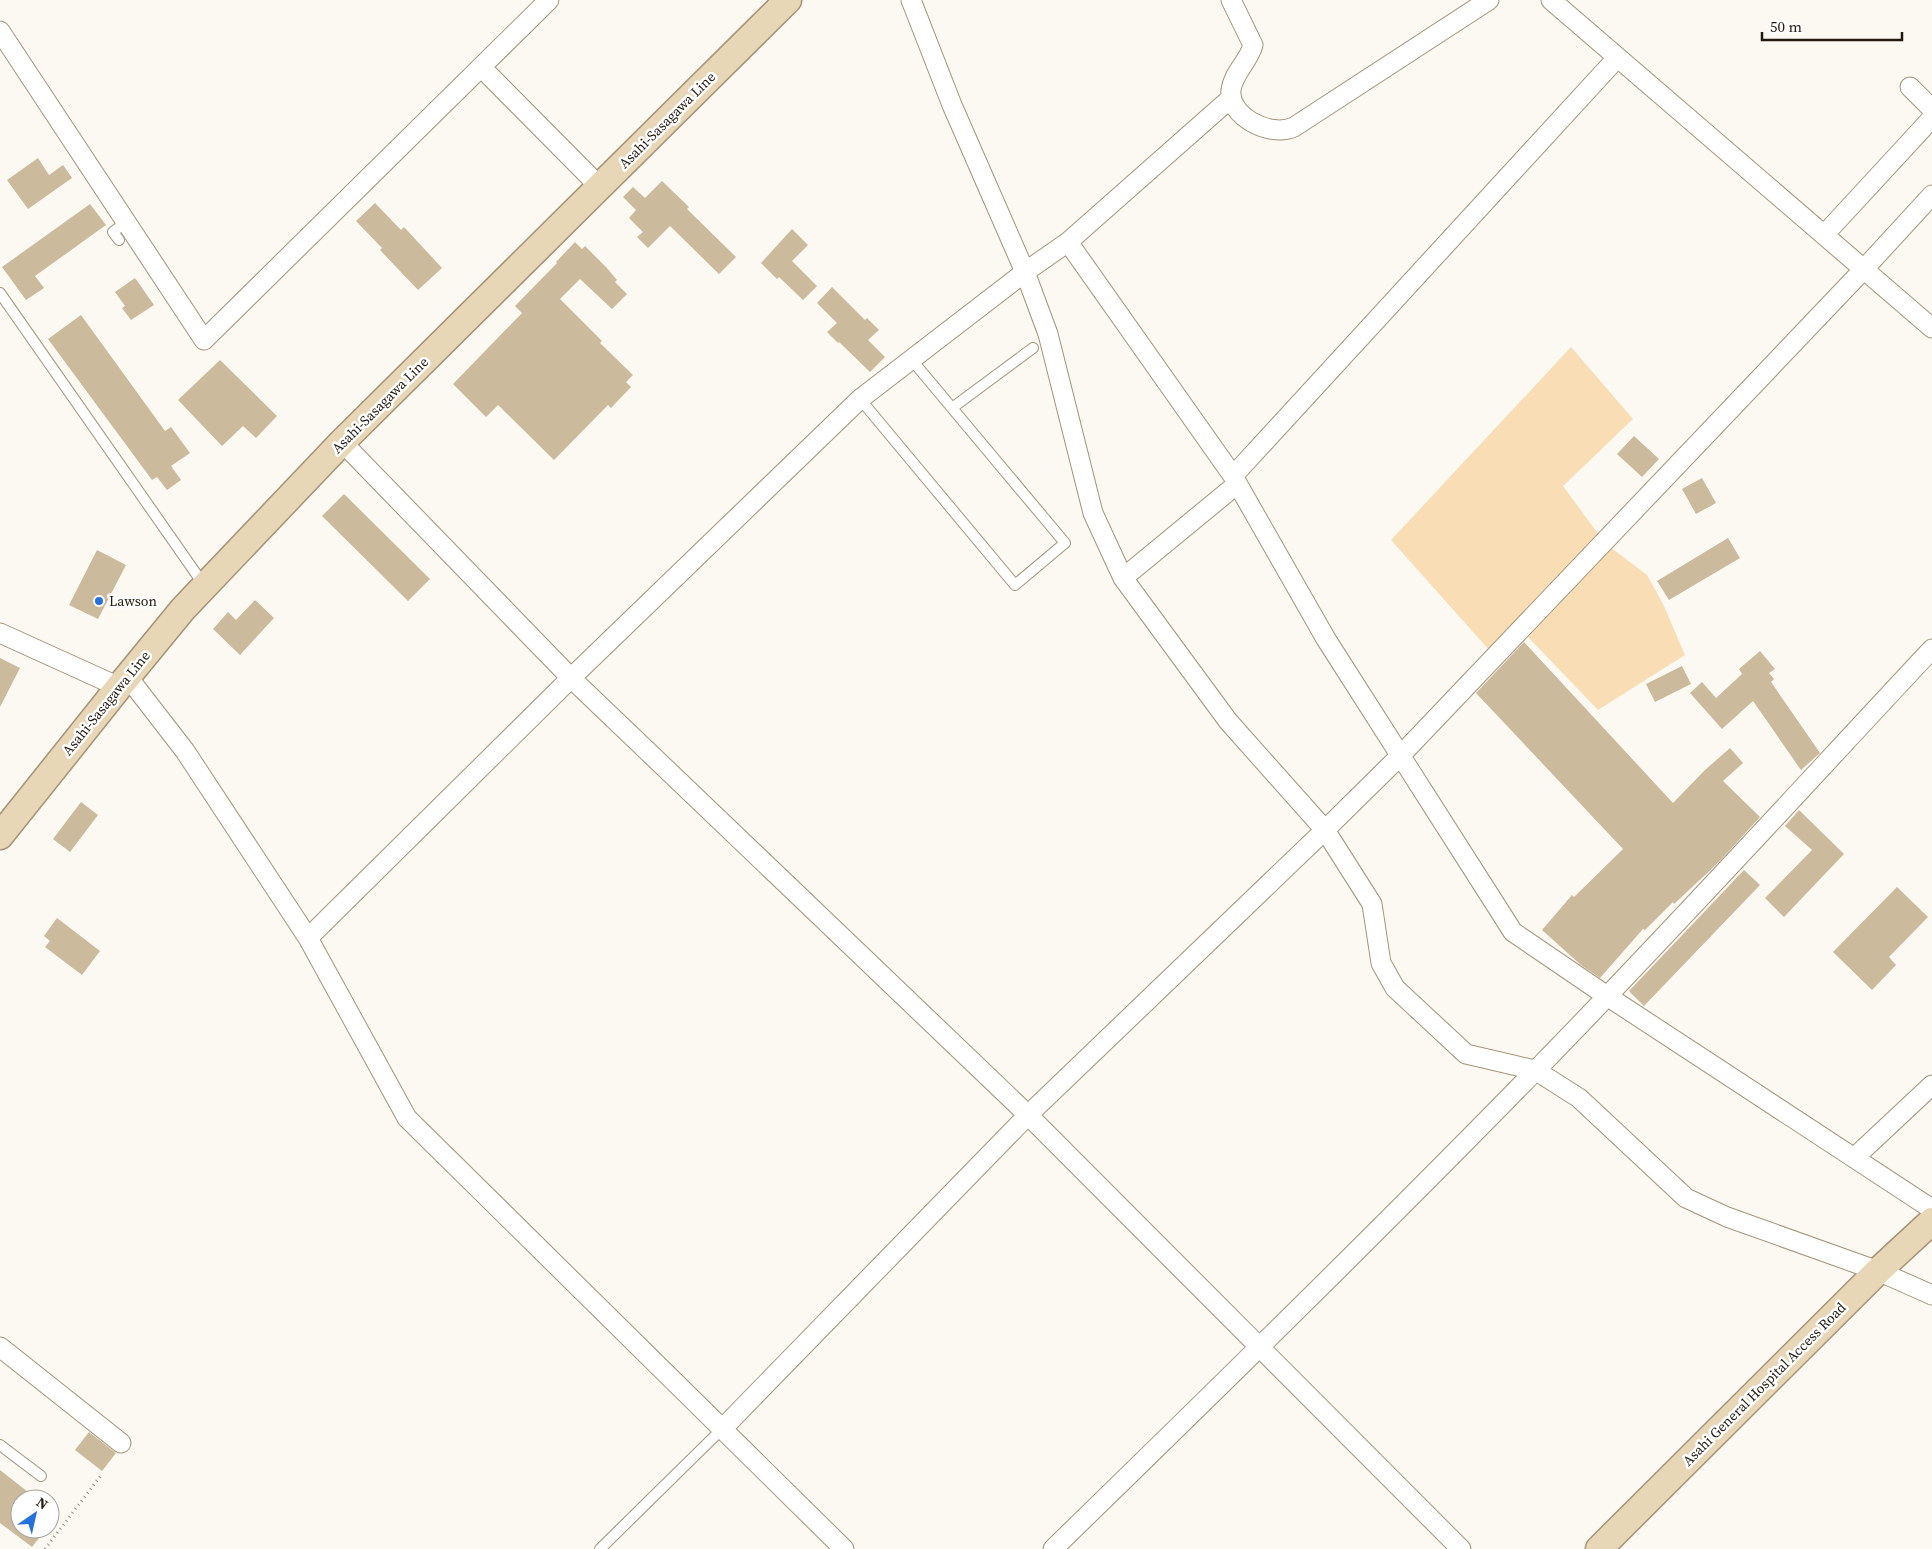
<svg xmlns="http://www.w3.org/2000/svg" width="1932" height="1549" font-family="'Source Serif 4',serif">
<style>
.green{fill:#f9deb5}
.building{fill:#ccba9d}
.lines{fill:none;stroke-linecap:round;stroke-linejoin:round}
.lane-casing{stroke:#a59377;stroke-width:12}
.street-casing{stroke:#a59377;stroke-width:21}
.secondary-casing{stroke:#a59377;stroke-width:29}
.path{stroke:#969188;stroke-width:3;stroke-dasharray:1 4;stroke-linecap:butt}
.lane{stroke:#fff;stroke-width:10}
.street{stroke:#fff;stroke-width:19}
.secondary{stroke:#e7d7b7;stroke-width:26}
.poi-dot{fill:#2572dd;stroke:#fff;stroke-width:2}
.labels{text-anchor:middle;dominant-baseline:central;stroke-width:5;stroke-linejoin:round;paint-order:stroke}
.street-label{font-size:14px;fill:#211a0f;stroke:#fff}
.poi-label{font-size:14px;fill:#211a0f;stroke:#fff;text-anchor:start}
</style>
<rect width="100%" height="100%" fill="#fcf8f2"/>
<path class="green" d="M1571 347 1633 419 1563 486 1599 535 1490 651 1391 540Z
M1610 547 1647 575 1663 604 1685 655 1598 710 1527 636Z"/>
<path class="building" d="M38 158 49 175 63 165 72 178 28 209 7 180Z
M662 181 689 207 687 209 736 257 719 274 670 226 648 248 637 237 643 232 629 218 636 210 623 197 633 187 645 198Z
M375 203 401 230 404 227 442 268 418 290 380 250 382 248 356 221Z
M90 204 106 225 35 276 44 288 26 300 2 267Z
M792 229 808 245 792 261 817 286 803 300 779 277 777 279 761 263Z
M575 242 582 249 585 246 606 267 617 280 615 282 627 294 612 309 580 279 560 299 602 341 600 343 633 375 626 382 631 387 611 408 608 405 554 460 498 405 486 417 453 384 522 313 515 306 557 263 556 262Z
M135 278 154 305 131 320 122 308 125 306 115 292Z
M832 287 865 320 867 318 879 330 868 340 885 357 870 372 839 342 838 343 827 332 837 323 817 303Z
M81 315 165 431 171 427 190 453 171 466 181 480 167 490 157 477 152 480 48 339Z
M220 360 277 416 256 438 243 426 222 446 178 400Z
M1634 436 1659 459 1642 477 1617 454Z
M1702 478 1716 503 1696 514 1682 489Z
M344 494 430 579 408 601 322 516Z
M1728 538 1740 558 1669 600 1657 581Z
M97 550 126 565 98 619 69 605Z
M255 600 274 618 240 655 213 629 228 612 236 620Z
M1524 642 1673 803 1705 770 1730 748 1743 763 1723 781 1760 817 1719 862 1674 904 1673 902 1645 930 1643 929 1600 978 1581 965 1542 930 1572 895 1574 897 1623 849 1476 693Z
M1760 651 1775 669 1769 673 1774 679 1771 682 1820 753 1801 770 1753 701 1722 729 1690 693 1702 682 1716 698 1742 674 1739 669Z
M0 658 20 668 0 707Z
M1682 666 1691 684 1655 702 1646 684Z
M81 802 98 815 70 852 53 839Z
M1799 810 1844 854 1784 917 1765 898 1812 850 1785 826Z
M1744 870 1760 885 1644 1006 1629 991Z
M1897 887 1928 917 1889 957 1896 965 1872 990 1833 952Z
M57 918 100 951 82 975 45 947 50 941 44 936Z
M89 1432 116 1453 102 1471 75 1450Z
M0 1470 37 1499H20V1529H46L32 1547 0 1523Z"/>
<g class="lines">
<defs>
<path id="lane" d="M119 240 113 232 126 222
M0 293 204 585
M860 399 1015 585 1065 543 911 359
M952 408 1033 348
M0 1445 41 1476
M600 1549 723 1428"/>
<path id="street" d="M911 0 952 105 1025 272 1048 334 1093 513 1123 578 1228 721 1325 830 1372 904 1381 963 1395 988 1466 1054 1535 1070 1579 1098 1686 1198 1727 1217 1878 1271 1932 1295
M1231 0 1253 45C1249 61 1233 73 1231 90 1228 116 1270 138 1294 127L1489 0
M1551 0 1932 328
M0 31 204 340 549 0
M481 67 600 187
M1910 87 1932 109
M1824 235 1932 118
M1068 242 1233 476 1326 639 1513 932 1607 996 1932 1209
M342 442 571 678 1028 1115 1461 1549
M1233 476 1617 58
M1123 578 1236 485
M0 633 119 687
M127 676 185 751 308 938 407 1118 844 1549
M308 938 571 678 860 399 1025 272 1068 242 1231 98
M1854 1158 1932 1085
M0 1347 121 1443
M723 1428 1028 1115 1325 830 1401 755 1864 269 1932 195
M1053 1549C1216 1390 1379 1231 1538 1068 1672 931 1801 789 1932 649"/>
<path id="secondary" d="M0 836 119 687 183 609 342 442 788 0
M1599 1549 1878 1271 1932 1221"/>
</defs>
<use href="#lane" class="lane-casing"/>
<use href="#street" class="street-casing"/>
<use href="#secondary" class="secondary-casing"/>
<path class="path" d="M45 1549 102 1474"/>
<use href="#lane" class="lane"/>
<use href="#street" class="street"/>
<use href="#secondary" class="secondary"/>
</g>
<circle class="poi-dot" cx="99" cy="601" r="5"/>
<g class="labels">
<g class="street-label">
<text transform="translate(667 120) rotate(-45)">Asahi-Sasagawa Line</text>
<text transform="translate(380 405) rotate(-45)">Asahi-Sasagawa Line</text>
<text transform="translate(106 703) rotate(-51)">Asahi-Sasagawa Line</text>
<text transform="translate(1764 1384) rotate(-45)">Asahi General Hospital Access Road</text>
</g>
<g class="poi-label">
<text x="109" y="601">Lawson</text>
</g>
</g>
<g transform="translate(35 1514) rotate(34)"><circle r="24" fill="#ffffff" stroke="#a6a39f"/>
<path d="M0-4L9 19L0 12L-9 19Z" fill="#2572dd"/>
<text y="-8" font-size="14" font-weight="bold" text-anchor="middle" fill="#211a0f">N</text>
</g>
<path d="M1762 32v8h140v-8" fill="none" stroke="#211a0f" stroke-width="2.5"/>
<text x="1770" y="32" font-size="15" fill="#211a0f" stroke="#ffffff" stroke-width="4" paint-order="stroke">50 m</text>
</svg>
